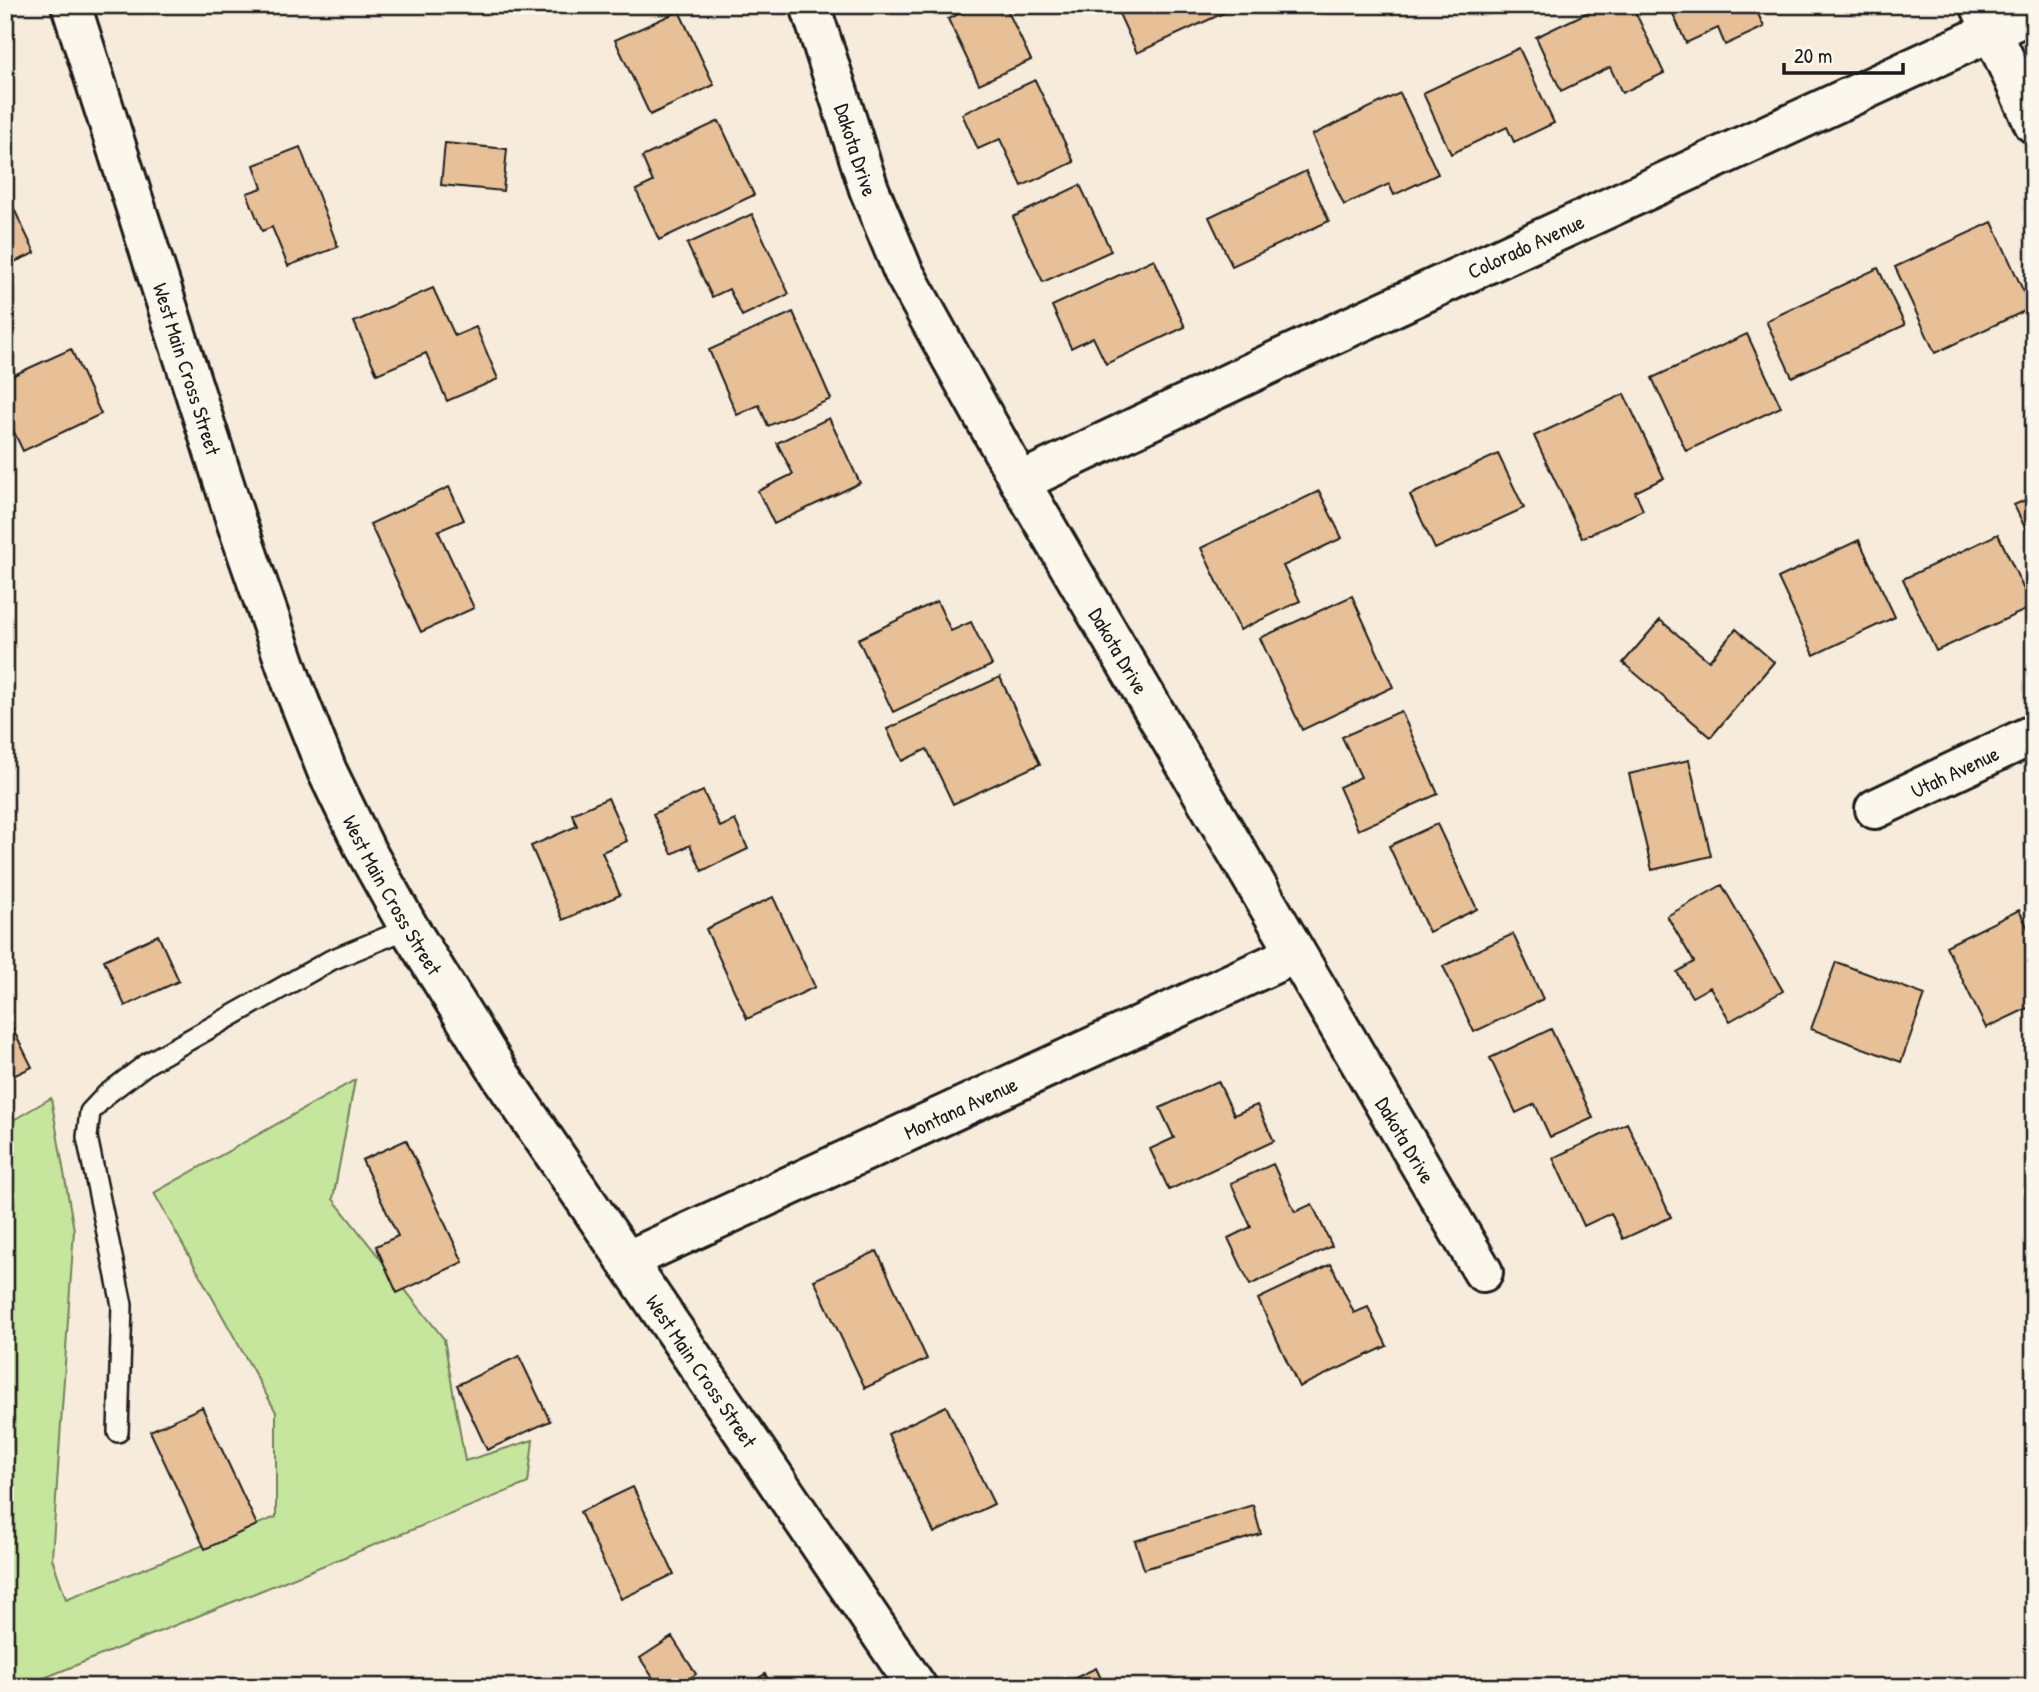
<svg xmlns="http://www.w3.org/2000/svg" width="2039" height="1692" font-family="'Patrick Hand',sans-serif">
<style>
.green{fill:#c6e59d;stroke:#71805c;stroke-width:2}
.building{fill:#e8c098;stroke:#1c1c1c;stroke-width:2}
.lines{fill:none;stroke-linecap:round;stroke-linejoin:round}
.service-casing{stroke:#1c1c1c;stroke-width:24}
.minor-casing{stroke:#1c1c1c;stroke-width:44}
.secondary-casing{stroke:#1c1c1c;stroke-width:44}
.service{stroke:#fbf7ec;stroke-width:19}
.minor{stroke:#fbf7ec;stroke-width:38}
.secondary{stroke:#fbf7ec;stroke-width:38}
.labels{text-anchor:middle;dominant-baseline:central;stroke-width:7;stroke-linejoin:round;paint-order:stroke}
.street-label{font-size:21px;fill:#1c1c1c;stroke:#fbf7ec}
</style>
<rect width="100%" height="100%" fill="#f7ecdb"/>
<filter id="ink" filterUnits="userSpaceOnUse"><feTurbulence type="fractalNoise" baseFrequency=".0143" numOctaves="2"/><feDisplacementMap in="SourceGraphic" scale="14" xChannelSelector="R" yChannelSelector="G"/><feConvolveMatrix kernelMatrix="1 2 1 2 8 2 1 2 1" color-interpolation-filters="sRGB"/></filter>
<g filter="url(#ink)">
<path class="green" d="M355 1080 333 1199 444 1339 465 1461 533 1440 528 1483 22 1687H5V1125L51 1098 74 1230 52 1558 66 1599 276 1517V1412L154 1193Z"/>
<path class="building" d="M978 5H1005L1031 60 979 84 948 19Z
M1115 5H1227L1230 10 1137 53Z
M1603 5H1632L1664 73 1622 93 1610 67 1561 91 1536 37Z
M1669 5H1754L1764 27 1725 45 1718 28 1686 43Z
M679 11 714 85 650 115 615 40Z
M1519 48 1554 123 1514 142 1507 127 1451 154 1423 93Z
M1035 80 1074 162 1022 186 1000 139 978 149 962 114Z
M1400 93 1438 174 1394 195 1389 184 1344 205 1312 135Z
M719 121 754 195 659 240 636 190 653 182 642 157Z
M445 143 507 149 503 191 441 185Z
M300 147 338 247 288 266 272 227 262 231 247 193 262 188 254 165Z
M1306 171 1329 221 1232 266 1209 217Z
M1080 185 1111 251 1043 282 1013 217Z
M5 190 35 253 5 266Z
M752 214 789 294 742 316 729 289 712 297 687 244Z
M1992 222 2031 308 1935 353 1895 267Z
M1154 259 1185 327 1106 364 1093 337 1071 348 1052 306Z
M1878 268 1905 325 1792 377 1766 321Z
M433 288 455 336 476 327 498 379 447 401 426 353 377 374 354 322Z
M793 312 831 399 768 426 759 405 737 415 709 350Z
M1747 334 1781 407 1686 451 1652 378Z
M71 349 101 414 23 451 5 413V379Z
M1624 394 1664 478 1635 492 1643 510 1582 538 1534 436Z
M829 418 860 483 774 524 758 491 793 474 777 443Z
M1498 454 1524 508 1435 549 1410 495Z
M449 487 464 520 438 531 474 608 421 632 370 524Z
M1319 491 1342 538 1283 566 1300 601 1240 630 1201 548Z
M2034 496V546L2014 505Z
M1998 534 2032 607 1936 651 1903 579Z
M1859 540 1895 617 1814 655 1778 578Z
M1352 596 1393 687 1302 730 1260 638Z
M937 601 951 631 971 622 992 665 893 712 858 639Z
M1660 620 1709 661 1736 629 1774 662 1711 737 1623 663Z
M1000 677 1040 764 953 804 927 749 902 761 887 729Z
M1401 711 1438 794 1358 830 1339 787 1361 777 1342 737Z
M1689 760 1711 856 1652 870 1629 774Z
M703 791 720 827 735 820 748 849 702 871 690 845 672 854 653 814Z
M608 798 627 841 602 852 620 895 563 920 531 846 577 826 572 814Z
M1437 824 1477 909 1429 932 1389 846Z
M1722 885 1783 991 1730 1021 1710 987 1692 997 1677 972 1694 962 1667 916Z
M773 897 815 987 747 1019 706 929Z
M2019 910 2034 941V1005L1986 1028 1946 946Z
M1513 934 1543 999 1474 1032 1443 966Z
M158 935 179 981 125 1006 104 960Z
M1836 962 1925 995 1901 1062 1811 1029Z
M5 1013 32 1067 5 1080Z
M1551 1029 1593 1118 1550 1137 1535 1104 1516 1113 1490 1058Z
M1218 1081 1234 1115 1257 1105 1274 1141 1169 1190 1150 1149 1174 1138 1160 1108Z
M1627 1123 1671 1217 1623 1239 1611 1213 1584 1226 1553 1158Z
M406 1140 463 1262 397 1293 376 1246 398 1236 362 1160Z
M1273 1164 1295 1212 1312 1204 1332 1246 1250 1285 1228 1238 1251 1227 1231 1183Z
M877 1251 927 1359 865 1388 814 1280Z
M1331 1264 1354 1313 1368 1307 1387 1346 1299 1387 1258 1299Z
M519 1356 550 1421 487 1450 457 1385Z
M946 1406 994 1504 934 1533 888 1434Z
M202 1407 257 1525 205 1549 150 1431Z
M633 1487 674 1574 621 1599 580 1512Z
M1253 1505 1261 1534 1144 1569 1135 1541Z
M672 1637 696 1674 676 1687H659L640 1658Z
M1096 1668 1105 1687H1056Z
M765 1674 773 1687H745Z"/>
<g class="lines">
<defs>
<path id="service" d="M118 1432 122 1305 87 1137 90 1112 107 1094 148 1063 331 960 409 928"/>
<g id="minor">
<path id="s1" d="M810 5 869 189 903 271 1020 482 1483 1272"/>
<path d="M1980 5 2034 124"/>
<path id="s2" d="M1020 482 1278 360 2034 12"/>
<path id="s3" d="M1875 809 2034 734"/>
<path id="s4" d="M626 1261 1295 954"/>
</g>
<g id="secondary">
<path id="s5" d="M71 5 236 521 294 688 327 771 366 851 409 928 503 1079 917 1687"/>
</g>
</defs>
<use href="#service" class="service-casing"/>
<use href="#minor" class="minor-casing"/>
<use href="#secondary" class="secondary-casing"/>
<use href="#service" class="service"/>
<use href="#minor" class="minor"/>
<use href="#secondary" class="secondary"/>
</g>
</g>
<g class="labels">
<g class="street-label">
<text stroke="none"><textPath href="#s1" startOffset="152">Dakota Drive</textPath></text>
<text stroke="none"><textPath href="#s2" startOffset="558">Colorado Avenue</textPath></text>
<text stroke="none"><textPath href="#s5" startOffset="382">West Main Cross Street</textPath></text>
<text stroke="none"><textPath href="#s1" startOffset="719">Dakota Drive</textPath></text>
<text stroke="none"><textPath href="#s3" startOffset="88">Utah Avenue</textPath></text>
<text stroke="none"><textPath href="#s5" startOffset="948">West Main Cross Street</textPath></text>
<text stroke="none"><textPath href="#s4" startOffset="368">Montana Avenue</textPath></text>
<text stroke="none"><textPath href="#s1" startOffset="1286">Dakota Drive</textPath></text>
<text stroke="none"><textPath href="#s5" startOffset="1516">West Main Cross Street</textPath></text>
</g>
</g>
<rect width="2039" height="1692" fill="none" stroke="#fbf7ec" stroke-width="28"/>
<rect x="14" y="14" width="2011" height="1664" fill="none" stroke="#1c1c1c" stroke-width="2.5" filter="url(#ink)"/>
<path d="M1784 63v10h119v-10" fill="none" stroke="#1c1c1c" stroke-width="3.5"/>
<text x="1794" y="63" font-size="21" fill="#1c1c1c" stroke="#fbf7ec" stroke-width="5" paint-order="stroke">20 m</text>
</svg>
